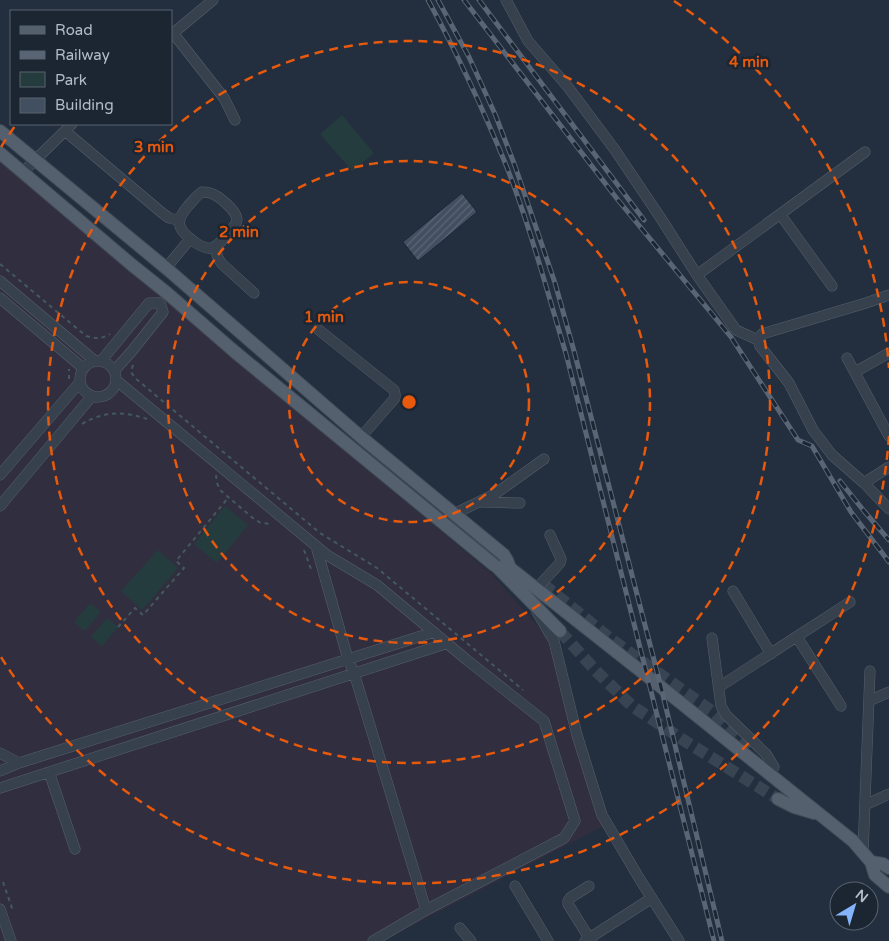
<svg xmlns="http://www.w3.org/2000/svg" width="889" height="941" font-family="'Varela Round',sans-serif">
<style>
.medical{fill:#312f3f}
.park{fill:#253c3f}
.building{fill:url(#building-hatch);stroke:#1e2835}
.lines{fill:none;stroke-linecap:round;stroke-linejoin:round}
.major-tunnel{stroke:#394453;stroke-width:12;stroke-dasharray:12 6;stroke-linecap:butt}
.minor-casing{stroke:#555f6c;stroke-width:11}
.major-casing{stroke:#404a57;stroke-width:14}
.path{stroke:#43595c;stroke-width:2;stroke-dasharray:4 4;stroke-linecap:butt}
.minor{stroke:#37414e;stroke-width:10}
.major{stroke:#55606e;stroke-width:12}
.rail-casing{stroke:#596575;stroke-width:5}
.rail{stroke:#1c2633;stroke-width:3;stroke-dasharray:9;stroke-linecap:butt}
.ring{fill:none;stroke:#e8590c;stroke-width:2.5;stroke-dasharray:9 6}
.centre{fill:#e8590c;stroke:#1c2633;stroke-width:2.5}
.ring-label{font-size:15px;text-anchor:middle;font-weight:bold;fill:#e8590c;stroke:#1c2633;stroke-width:5;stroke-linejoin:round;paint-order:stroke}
</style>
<defs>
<pattern id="building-hatch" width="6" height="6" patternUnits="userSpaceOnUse" patternTransform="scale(1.25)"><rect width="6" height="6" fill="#424f60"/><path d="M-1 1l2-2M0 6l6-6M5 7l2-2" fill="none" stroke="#5b6675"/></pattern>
</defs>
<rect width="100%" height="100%" fill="#232f3e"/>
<path class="medical" d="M0 160 492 574 546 636 609 823 383 941H0Z"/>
<path class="park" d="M342 115 374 153 352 171 320 134Z
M225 506 248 525 217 563 194 544Z
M158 550 178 568 142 610 121 591Z
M90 603 101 612 85 631 74 622Z
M107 618 118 627 102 646 91 637Z"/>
<path class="building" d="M462 193 477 212 418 261 403 242Z"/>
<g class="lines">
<path class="major-tunnel" d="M543 584 612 640 713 712 755 751
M560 631 595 670 632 706 688 743 778 799"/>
<defs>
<path id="minor" d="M506 0 528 41 568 87 615 150 660 217 697 275
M173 33 224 98 235 120
M171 35 213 0
M65 131 161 212 169 218 178 220
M23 172 72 124
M202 192C204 192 208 192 210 193 218 195 236 210 237 219 237 224 232 229 229 232 216 248 211 255 192 240 176 228 176 220 188 206 193 201 196 196 202 192Z
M780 214 832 286
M215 248 218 258 222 264 254 293
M166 268 190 239
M0 281 95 361
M889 295 866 303 762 334 758 340 760 346 789 383 813 430 832 455 864 483 889 509
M0 298 83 368
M319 330 394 390 395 394V398L361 437
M758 340 736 330 697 275 865 152
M847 358 889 436
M80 379a18 18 0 1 1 36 0a18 18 0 1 1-36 0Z
M101 361 149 303H160
M114 371 132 351 163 312 160 303
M855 372 889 353
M116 380 327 555 377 585 467 660 544 721 575 821 564 838 426 910 373 941
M0 475 80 382
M864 483 889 467
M483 502 520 503
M0 506 92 396
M454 514 495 494 544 459
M316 546 348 659 354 673 426 910
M536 589 560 563 561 559 550 535
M733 591 771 654
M537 612 554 641 577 735 602 815 639 878 679 941
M797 637 841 706
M712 638 721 706 726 715 766 754 774 767
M719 687 850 602
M869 701 889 692
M0 753 19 763
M0 771 19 763 434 632
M49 772 75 849
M0 788 448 643
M865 805 889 794
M863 853 870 671
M515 886 548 941
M589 886 570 898 568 901V904L591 941
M0 909 11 941
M460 928 471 941
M585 941 652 898"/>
<path id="major" d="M0 131 166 268 361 437 504 555 507 560 510 568 661 687 853 841 871 862 875 875 889 887
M0 153 132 265 167 293 235 352 494 565 497 567 510 568
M497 567 560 631
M778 799 794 807 814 813
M871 862 883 864 889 868"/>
</defs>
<use href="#minor" class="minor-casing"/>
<use href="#major" class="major-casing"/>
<path class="path" d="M0 264 86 336C96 339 101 339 110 334
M133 365 131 372 135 378 320 533 377 568 523 690
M69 379V369
M82 424C104 411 123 411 147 419
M216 475 217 483 220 490 254 519 261 523 272 524
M304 550 311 569
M118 627 135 608 143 615 184 568 176 561 228 498
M3 882 13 911"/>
<use href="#minor" class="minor"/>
<use href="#major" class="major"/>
<defs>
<path id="rail" d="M428 0C457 53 483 109 506 165 530 226 547 291 566 354L714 941
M438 0 469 57 495 114 515 166 555 283 574 351 661 687 722 941
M464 0 618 200 731 337 798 440 812 446 851 512 889 562
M479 0 644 220
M840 481 864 511 889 540"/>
</defs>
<use href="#rail" class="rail-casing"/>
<use href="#rail" class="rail"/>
</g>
<g class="ring">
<circle cx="409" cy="402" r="120"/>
<circle cx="409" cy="402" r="241"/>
<circle cx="409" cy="402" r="361"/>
<path d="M889 436A481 481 0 0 1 1 657M1 147A481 481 0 0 1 15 126M674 1A481 481 0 0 1 889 368"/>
</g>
<circle cx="409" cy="402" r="8" class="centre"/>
<g class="ring-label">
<text x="749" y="67">4 min</text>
<text x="154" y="152">3 min</text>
<text x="239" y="237">2 min</text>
<text x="324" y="322">1 min</text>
</g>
<rect x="10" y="10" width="162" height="115" fill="#1c2633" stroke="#58626f"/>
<rect x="20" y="26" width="25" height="8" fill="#55606e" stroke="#58626f"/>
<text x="55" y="35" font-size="15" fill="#b3bcc9">Road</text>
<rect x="20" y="51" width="25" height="8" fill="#596575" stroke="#58626f"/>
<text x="55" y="60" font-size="15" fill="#b3bcc9">Railway</text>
<rect x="20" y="72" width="25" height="15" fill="#253c3f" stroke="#58626f"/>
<text x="55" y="85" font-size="15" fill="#b3bcc9">Park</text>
<rect x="20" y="98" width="25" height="15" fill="#424f60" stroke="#58626f"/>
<text x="55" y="110" font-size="15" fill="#b3bcc9">Building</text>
<g transform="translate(854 906) rotate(38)"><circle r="24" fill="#1c2633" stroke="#58626f"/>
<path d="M0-4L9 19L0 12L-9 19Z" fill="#86b4fb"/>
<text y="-8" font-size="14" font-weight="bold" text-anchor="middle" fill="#b3bcc9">N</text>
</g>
</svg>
